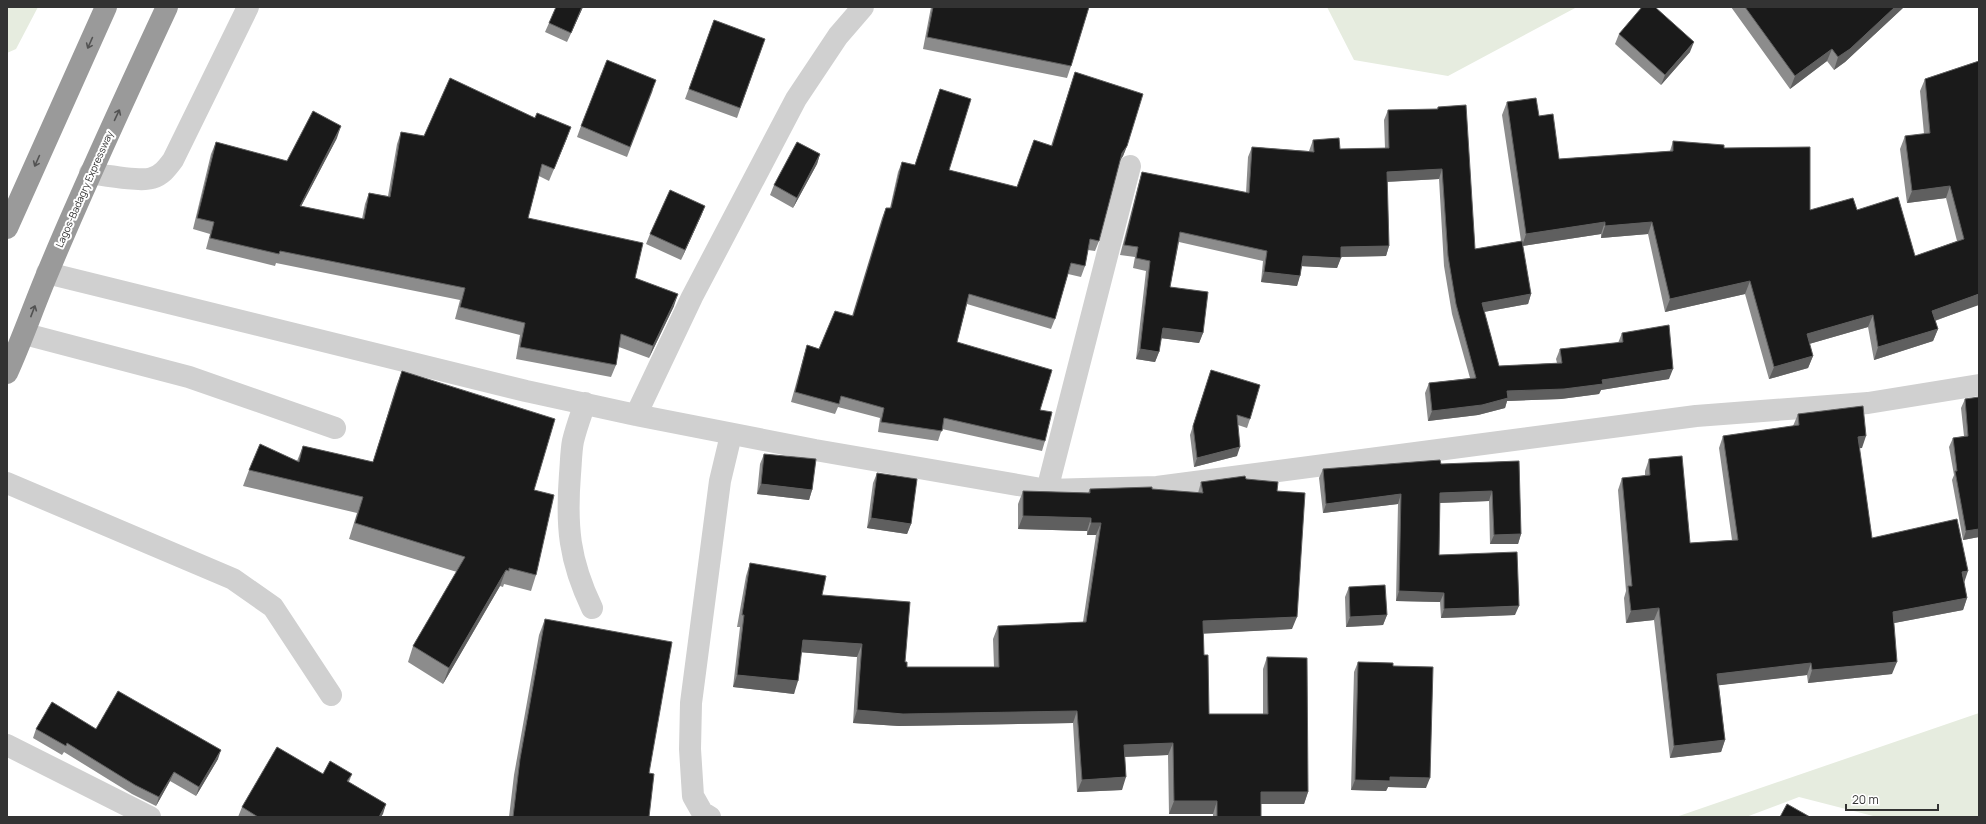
<svg xmlns="http://www.w3.org/2000/svg" width="1986" height="824" font-family="Manrope,sans-serif">
<style>
.green{fill:#e6ecdf}
.lines{fill:none;stroke-linecap:round;stroke-linejoin:round}
.minor{stroke:#d0d0d0;stroke-width:22}
.highway{stroke:#9a9a9a;stroke-width:22}
.wall{fill:#8c8c8c}
.shaded-wall{fill:#5f5f5f}
.building{fill:#1a1a1a;stroke:#5f5f5f}
.oneway{stroke:#525252}
.labels{text-anchor:middle;dominant-baseline:central;stroke-width:4;stroke-linejoin:round;paint-order:stroke}
.street-label{font-size:10px;fill:#333;stroke:#fff}
</style>
<rect width="100%" height="100%" fill="#fff"/>
<path class="green" d="M7 7H38L16 49 7 53Z
M1327 7H1577L1448 76 1354 60Z
M1979 713V817H1877L1799 797 1746 817H1676Z"/>
<g class="lines">
<path class="minor" d="M90 173C104 175 141 182 152 178 162 175 167 168 173 160L248 7
M47 273 526 391 636 415 815 450 1047 490 1157 487 1696 416 1868 403 1979 385
M25 334 189 377 335 428
M585 403C581 415 576 428 573 441 571 451 571 463 570 474 566 526 569 560 592 608
M636 415 692 297 796 99 838 36 863 7
M7 483 233 579 273 607 331 695
M1047 490 1130 166
M7 745 150 817
M710 817 702 812 693 796 690 749 691 703 720 481 731 435"/>
<path class="highway" d="M7 228 106 7
M7 373C22 340 34 305 48 272 85 183 126 95 167 7"/>
</g>
<path class="wall" d="M583 7 567 42 545 32 549 23Z
M931 7H1089L1071 66 1067 78 923 49Z
M1731 7H1904L1845 62 1834 70 1827 61 1790 89Z
M714 20 765 39 737 118 685 99Z
M1619 34 1690 52 1661 85 1615 44Z
M1979 61 1974 306 1935 321 1938 329 1933 341 1874 360 1868 327 1809 344 1813 356 1808 368 1769 379 1745 294 1665 312 1648 234 1601 238V234L1522 246 1531 294 1528 304 1484 312 1499 366 1557 363 1556 359 1560 349 1618 343 1622 333 1669 379 1601 390 1599 394 1561 399 1507 401 1505 408 1478 415 1428 421 1425 393 1429 383 1470 378 1452 314 1444 266 1439 179 1387 182 1389 246 1386 256 1341 257 1337 268 1302 266 1297 286 1261 282 1263 261 1179 242 1170 287 1203 333 1199 343 1161 338 1159 352 1155 362 1136 359 1146 271 1133 268 1135 257 1120 255 1139 182 1142 172 1246 193 1248 157 1252 147 1309 151 1313 140 1340 149 1385 148 1384 120 1388 110 1437 109 1438 107 1475 249 1521 241 1502 115 1507 102 1539 116 1559 159 1670 151 1673 141 1724 148 1810 210H1857L1915 256 1957 241 1946 198 1907 203 1900 149 1905 136 1924 134 1920 91 1925 79Z
M1075 72 1127 146 1123 156 1120 161 1099 241 1095 251 1088 250 1085 266 1081 277 1068 274 1055 319 1051 329 967 304 957 342 1040 410 1045 441 1042 451 942 429 938 441 878 432 880 418 838 407 835 414 791 402 804 355 807 345 819 349 852 316 882 218 886 208H890L898 172 902 162 915 165 940 89 949 170 1017 187 1051 146Z
M653 90 627 157 577 137 581 126Z
M401 132 424 136 567 138 549 181 539 176 528 218 635 278 674 306 649 358 619 347 616 365 611 377 516 359 520 335 455 319 460 300 276 263 275 266 206 249 210 234 193 229 211 154 216 142 287 161 337 138 301 206 362 219 365 204 369 193 388 196 397 144Z
M820 154 817 164 793 208 770 195 774 185Z
M705 206 701 216 681 260 646 244 650 234Z
M1211 370 1250 419 1247 428 1238 425 1237 456 1194 467 1190 435Z
M402 371 534 490 536 575 531 591 504 584 503 587 500 586 443 684 408 662 413 646 457 572 349 539 357 513 243 486 249 470 297 461 303 446 373 462 396 387Z
M1979 397V537L1963 540 1952 480 1954 475 1949 447 1953 438 1964 436 1961 408 1965 399Z
M1798 414 1862 448H1859L1872 538 1964 582 1967 598 1963 610 1894 623 1892 674 1808 683 1807 675 1719 685 1725 740 1721 752 1670 758 1654 620 1626 623 1624 598 1626 591 1618 490 1622 478 1645 476V471L1649 459 1690 543 1732 540 1719 448 1723 436 1793 426Z
M764 454 812 490 809 500 757 494 760 464Z
M1519 461 1521 534 1518 544H1490L1489 501 1440 503 1439 555 1515 615 1441 618 1440 602 1396 601 1398 504 1323 513 1319 478 1323 469Z
M877 473 911 524 907 534 867 528 873 483Z
M1246 479 1277 491 1292 629 1203 633 1204 655 1209 714H1263V669L1267 657 1308 792 1304 804H1261V817H1213V814H1169L1168 755 1125 757 1122 790 1077 792 1073 723 899 726 853 723 857 657 801 652 794 694 733 687 740 627H737L746 576 750 563 822 595 905 662 907 667H994L993 639 998 626 1083 622 1096 535H1087V531L1018 529V504L1023 491 1088 493 1090 489H1152L1198 493 1201 482Z
M1349 587 1387 615 1383 625 1346 627 1345 597Z
M545 619 649 817H509L514 775 539 635Z
M1358 662 1393 666 1426 788 1388 787 1386 791 1351 790 1354 672Z
M36 729H96L218 759 196 796 170 781 156 806 132 794 64 752 62 755 33 738Z
M323 774H352L349 782 386 804 381 817H238L242 807Z"/>
<path class="shaded-wall" d="M582 7H583L567 42 571 33Z
M1895 7H1904L1845 62 1834 70 1838 57Z
M1694 42 1690 52 1661 85 1665 75Z
M1832 49 1827 61 1790 89 1795 76Z
M341 126 337 138 295 218 300 206Z
M571 127 567 138 549 181 554 169Z
M1127 146 1123 156 1118 163 1122 153Z
M820 154 817 164 793 208 797 198Z
M1442 169 1439 179 1383 182 1387 172Z
M1950 186 1946 198 1907 203 1912 191Z
M705 206 701 216 681 260 685 250Z
M1605 222 1601 234 1522 246 1526 234Z
M1652 222 1648 234 1601 238 1605 226Z
M1389 246 1386 256 1337 257 1341 247Z
M1303 256 1341 258 1337 268 1299 266Z
M1264 272 1300 276 1297 286 1261 282Z
M1750 281 1745 294 1665 312 1670 299Z
M678 294 674 306 649 358 653 346Z
M1531 294 1528 304 1478 313 1482 303Z
M1979 294V305L1928 323 1932 311Z
M1873 315 1868 327 1802 346 1807 334Z
M1163 328 1203 333 1199 343 1160 338Z
M1938 329 1933 341 1874 360 1878 347Z
M1140 349 1159 352 1155 362 1136 359Z
M1813 356 1808 368 1769 379 1774 367Z
M1673 369 1669 379 1601 390 1599 394 1561 399 1507 401 1505 408 1478 415 1428 421 1432 411 1507 391 1602 380Z
M1866 436 1862 448 1853 449 1858 437Z
M1240 447 1237 456 1194 467 1197 458Z
M761 484 812 490 809 500 757 494Z
M1492 491 1489 501 1437 503 1440 493Z
M1401 494 1398 504 1323 513 1326 504Z
M1023 516 1091 518 1087 531 1018 529Z
M871 518 911 524 907 534 867 528Z
M1091 523H1101L1096 535H1087Z
M1979 529V537L1963 540 1966 531Z
M1521 534 1518 544H1490L1494 535Z
M506 570 500 586 443 684 449 668Z
M1968 571 1964 583 1962 572Z
M1399 591 1444 593 1440 602 1396 601Z
M1967 598 1963 610 1889 624 1893 612Z
M1519 606 1515 615 1441 618 1444 609Z
M1659 608 1654 620 1626 623 1631 611Z
M1387 615 1383 625 1346 627 1350 617Z
M1297 617 1292 629 1199 634 1203 621Z
M803 640 862 644 857 657 798 652Z
M1897 662 1892 674 1808 683 1812 670Z
M1811 663 1807 675 1713 686 1717 674Z
M737 675 798 681 794 694 733 687Z
M857 710 1077 711 1073 723 899 726 853 723Z
M1725 740 1721 752 1670 758 1674 746Z
M1173 743 1168 755 1120 757 1124 745Z
M221 750 218 759 196 796 199 787Z
M174 772 170 781 156 806 159 797Z
M1126 777 1122 790 1077 792 1082 780Z
M1390 777 1430 778 1426 788 1388 787 1386 791 1351 790 1355 780Z
M1261 792H1308L1304 804H1257Z
M1174 801H1217L1213 814H1169Z
M386 804 383 814 381 817H379Z"/>
<path class="building" d="M556 7H582L571 33 549 23Z
M933 7H1089L1071 66 927 37Z
M1642 7H1655L1694 42 1665 75 1619 34Z
M1745 7H1895L1850 49 1838 57 1832 49 1795 76Z
M714 20 765 39 740 108 689 89Z
M607 60 656 80 630 147 581 126Z
M1979 61V294L1932 311 1938 329 1878 347 1873 315 1807 334 1813 356 1774 367 1750 281 1670 299 1652 222 1605 226V222L1526 234 1507 102 1536 98 1539 116 1553 114 1559 159 1673 151V141L1724 145V148L1810 147V210L1853 198 1857 210 1898 197 1915 256 1964 239 1950 186 1912 191 1905 136 1930 133 1925 79Z
M1075 72 1143 94 1127 146 1122 153 1099 241 1090 239 1085 266 1071 263 1055 319 969 294 957 342 1052 370 1040 410 1052 412 1045 441 944 418 942 431 881 422 884 408 841 396 839 404 795 392 807 345 819 349 835 311 853 316 886 208H891L902 162 915 165 940 89 971 99 949 170 1017 187 1034 140 1052 146Z
M450 78 535 118 537 113 571 127 554 169 542 164 528 218 643 243 635 278 678 294 653 346 621 334 616 365 520 347 525 323 460 307 465 288 280 251 279 254 210 238 214 222 197 218 216 142 287 161 313 111 341 126 300 206 364 219 369 193 390 197 401 132 424 136Z
M1466 105 1475 249 1522 241 1531 294 1482 303 1499 366 1562 363 1560 349 1623 342 1622 333 1669 325 1673 369 1602 380 1603 384 1564 389 1507 391 1508 398 1482 405 1432 411 1429 383 1476 378 1456 304 1448 256 1442 169 1387 172 1389 246 1341 247V258L1303 256 1300 276 1264 272 1267 251 1180 232 1170 287 1208 292 1203 333 1163 328 1159 352 1140 349 1150 261 1136 258 1138 247 1124 245 1142 172 1249 193 1252 147 1314 152 1313 140 1339 138 1340 149 1389 148 1388 110 1438 109V107Z
M797 142 820 154 797 198 774 185Z
M670 190 705 206 685 250 650 234Z
M1211 370 1260 385 1250 419 1237 415 1240 447 1197 458 1193 426Z
M402 371 555 419 534 490 554 495 536 575 509 568V571L506 570 449 668 413 646 465 557 355 523 363 497 249 470 260 444 299 462 303 446 373 462Z
M1979 397V529L1966 531 1955 471H1957L1953 438 1968 436 1965 399Z
M1863 406 1866 436 1858 437 1872 538 1957 519 1968 571 1962 572 1967 598 1893 612 1897 662 1812 670 1811 663 1717 674 1725 740 1674 746 1659 608 1631 611 1628 586H1632L1622 478 1650 475 1649 459 1682 456 1690 543 1738 540 1723 436 1799 425 1798 414Z
M764 454 816 459 812 490 761 484Z
M1440 460 1441 464 1519 461 1521 534 1494 535 1492 491 1440 493 1439 555 1517 552 1519 606 1444 609V593L1399 591 1401 494 1326 504 1323 469Z
M877 473 917 479 911 524 871 518Z
M1245 476 1246 479 1278 482 1277 491 1305 493 1297 617 1203 621 1204 655H1208L1209 714H1268L1267 657 1307 658 1308 792H1261V817H1217V801H1174L1173 743 1124 745 1126 777 1082 780 1077 711 903 714 857 710 862 644 803 640 798 681 737 675 744 615H742L750 563 826 576 822 595 910 602 905 662H907V667H999L998 626 1086 622 1101 523H1091V518L1023 516V491L1090 493V489L1152 487V489L1203 493 1201 482Z
M1385 585 1387 615 1350 617 1349 587Z
M545 619 672 642 649 773 654 774 649 817H513L520 759Z
M1358 662 1393 663V666L1433 667 1430 778 1390 777V781L1355 780Z
M118 691 221 750 199 787 174 772 159 797 135 785 67 743 66 746 36 729 52 702 96 729Z
M277 747 323 774 330 761 352 774 347 781 386 804 379 817H258L242 807Z
M1787 804 1810 817H1780Z"/>
<defs><path id="oneway-shaft" d="M-6 0H5M1.5-3L5.5 0L1.5 3" fill="none" stroke-width="1.6" stroke-linecap="round" stroke-linejoin="round"/></defs>
<g class="oneway">
<use href="#oneway-shaft" transform="translate(90 43) rotate(114)"/>
<use href="#oneway-shaft" transform="translate(117 115) rotate(-65)"/>
<use href="#oneway-shaft" transform="translate(37 161) rotate(114)"/>
<use href="#oneway-shaft" transform="translate(33 311) rotate(-69)"/>
</g>
<g class="labels">
<g class="street-label">
<text transform="translate(84 189) rotate(-66)">Lagos-Badagry Expressway</text>
</g>
</g>
<rect width="1986" height="824" fill="none" stroke="#333333" stroke-width="16"/>
<path d="M1846 804v6h92v-6" fill="none" stroke="#333333" stroke-width="2"/>
<text x="1852" y="804" font-size="12" fill="#333333" stroke="#ffffff" stroke-width="3" paint-order="stroke">20 m</text>
</svg>
